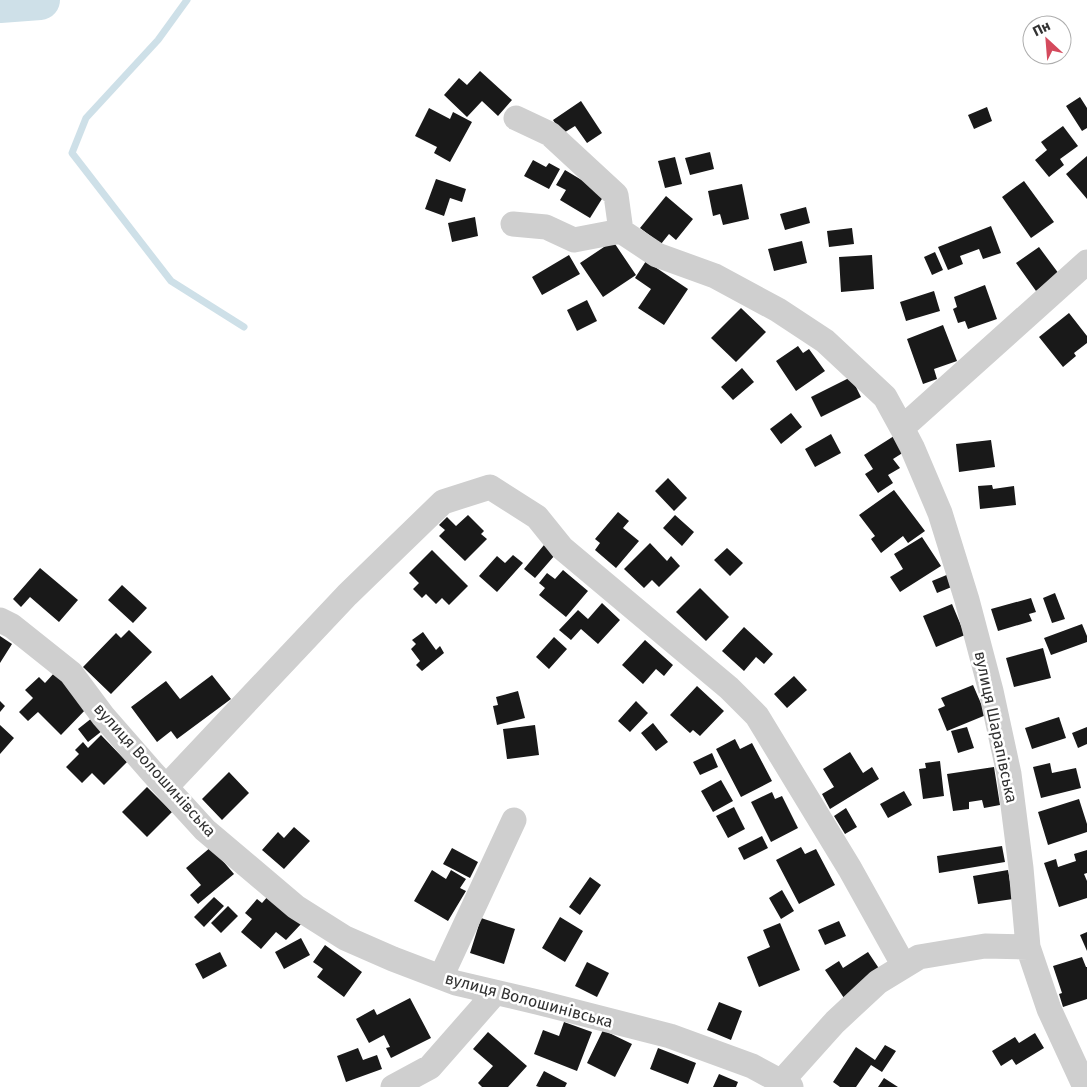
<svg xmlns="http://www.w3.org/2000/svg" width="1087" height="1087" font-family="'Fira Sans',sans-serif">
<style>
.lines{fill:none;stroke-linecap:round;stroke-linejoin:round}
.stream{stroke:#cee0e8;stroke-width:7}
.river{stroke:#cee0e8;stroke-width:40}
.building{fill:#191919}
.street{stroke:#cfcfcf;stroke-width:25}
.labels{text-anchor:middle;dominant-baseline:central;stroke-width:5;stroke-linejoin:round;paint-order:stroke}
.street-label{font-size:16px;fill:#323232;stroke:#fff}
</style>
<rect width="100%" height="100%" fill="#fff"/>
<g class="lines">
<path class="stream" d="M187 0 158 40 86 118 72 153 171 281 244 327"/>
<path class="river" d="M0 3 40 0"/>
</g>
<path class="building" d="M480 71 512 100 498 116 482 101 467 117 444 95 459 78 467 85Z
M1080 97 1087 108V128L1082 131 1066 106Z
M581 101 602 133 587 143 575 126 562 134 553 120Z
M987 107 992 121 974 129 968 115Z
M429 108 450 119 453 112 472 122 450 162 434 153 437 147 415 136Z
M1063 126 1078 146 1060 159 1064 165 1049 177 1035 160 1047 150 1041 142Z
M710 152 714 169 690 175 685 158Z
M1087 156V199L1066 174Z
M675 157 682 184 665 188 658 161Z
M533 160 546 167 549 163 560 169 549 189 524 176Z
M565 170 605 194 590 218 560 200 566 190 556 185Z
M436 179 466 189 462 202 450 198 444 216 425 209Z
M1024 181 1054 222 1031 238 1002 197Z
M742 184 749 219 723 225 720 214 713 216 708 191Z
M666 196 693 219 676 240 669 234 661 244 640 228Z
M806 207 810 223 785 230 780 214Z
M475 217 478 236 452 242 448 223Z
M991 226 1001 253 983 259 979 249 960 256 963 264 948 270 938 247Z
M852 228 854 244 829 247 827 231Z
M613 241 636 275 603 297 580 263Z
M802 241 807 263 774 271 768 249Z
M1039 247 1059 274 1036 291 1016 263Z
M935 252 943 270 932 275 924 257Z
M569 255 580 274 542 295 532 277Z
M872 255 874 289 841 292 839 257Z
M646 261 688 289 664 325 638 308 651 289 635 278Z
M985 285 997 319 968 329 965 321 958 323 953 309 957 307 954 297Z
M934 291 940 311 906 321 900 302Z
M587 300 597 321 577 331 567 310Z
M741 308 766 332 736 362 711 338Z
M1069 313 1087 336V343L1074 353 1076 356 1063 367 1039 337Z
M943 325 957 361 934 369 937 379 923 384 907 339Z
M798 346 803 353 809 349 825 371 796 391 776 361Z
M742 368 754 382 733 400 721 387Z
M851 377 861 397 821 417 811 397Z
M791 413 802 427 781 444 770 429Z
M831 434 841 453 815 467 805 449Z
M894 436 904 452 893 459 900 468 888 475 893 483 878 493 865 474 873 469 864 455Z
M991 440 995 467 959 472 956 444Z
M668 478 687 498 674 511 655 491Z
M992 485 993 489 1014 486 1016 505 980 509 978 486Z
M894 490 925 531 908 543 903 536 881 553 871 539 875 536 859 515Z
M618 512 629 521 623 528 639 541 616 568 595 550 600 543 595 539Z
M468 515 484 531 481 534 487 539 465 561 439 536 445 530 439 525 447 517 456 526Z
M675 515 694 532 682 546 663 528Z
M922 537 941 566 900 592 890 577 903 569 894 554Z
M650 543 667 561 671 556 680 566 659 587 652 580 644 588 624 569Z
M544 545 555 555 535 578 524 569Z
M727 548 743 563 730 576 714 560Z
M432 550 468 586 449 605 442 598 436 604 426 594 422 598 413 589 419 583 409 573Z
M513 555 523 563 497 592 479 576 497 556 505 563Z
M40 568 78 600 59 622 30 597 21 607 13 599Z
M563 570 588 591 566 617 539 595 545 588 539 583 547 573 555 579Z
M949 574 954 586 937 593 932 581Z
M122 585 147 608 133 623 108 600Z
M700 588 729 617 706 641 676 612Z
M1055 593 1065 619 1052 623 1043 598Z
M1031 598 1036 612 1029 614 1032 621 998 631 991 609Z
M602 603 620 620 598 644 581 629 571 640 559 630 578 610 588 619Z
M952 604 965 635 936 647 923 616Z
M1082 624 1087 636V642L1051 655 1044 638Z
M744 627 773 654 764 664 756 657 744 671 722 651Z
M129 630 152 652 111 694 83 667 116 633 121 638Z
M423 632 436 650 440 646 444 653 422 671 416 665 420 661 411 649 416 644 412 640Z
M0 636 12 644 0 663Z
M554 637 567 649 549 669 536 657Z
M645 640 673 665 664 676 656 669 643 684 622 665Z
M1043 648 1051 678 1014 687 1006 658Z
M55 672 89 706 61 735 38 712 28 721 19 712 33 698 25 690 39 677 45 683Z
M212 675 231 699 177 739 171 731 157 742 131 707 166 681 180 699Z
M794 676 807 690 787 708 774 694Z
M973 685 986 715 947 731 938 709 945 706 941 698Z
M697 686 724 711 700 736 693 730 690 733 670 715Z
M518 691 525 718 497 725 493 706 498 705 496 697Z
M0 701 5 706 0 712Z
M636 701 648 713 630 732 618 721Z
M97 714 107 727 88 742 78 729Z
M1059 717 1066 738 1032 749 1025 728Z
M653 723 668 742 656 751 641 733Z
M0 725 14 738 0 754Z
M535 725 539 755 507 759 503 729Z
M967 727 974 748 958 753 951 731Z
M1087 727V744L1078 748 1072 733Z
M101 735 127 762 104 785 92 773 82 783 66 767 79 754 75 750 83 742 88 748Z
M735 739 740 749 752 743 772 781 741 797 716 749Z
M850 752 863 773 872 767 879 779 830 809 822 794 834 787 823 769Z
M712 753 718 767 700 775 693 762Z
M940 761 944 796 923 799 919 769 926 768 925 763Z
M1050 763 1052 773 1076 768 1081 788 1041 798 1033 767Z
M994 767 1000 805 984 808 982 800 969 802V809L953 811 947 774Z
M229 772 249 793 222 820 202 799Z
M721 780 733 801 713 812 701 791Z
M147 787 172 812 147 837 122 812Z
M904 791 912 805 888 818 880 804Z
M772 792 775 799 782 796 798 828 771 842 751 802Z
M1079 799 1087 824V832L1048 845 1038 812Z
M734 807 745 829 728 838 716 816Z
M846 808 857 827 845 834 834 816Z
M294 827 310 841 284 869 262 850 278 832 284 838Z
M762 836 768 848 744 860 738 848Z
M1002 846 1005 862 939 873 937 856Z
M211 847 234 874 198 904 190 895 201 885 186 868Z
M801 847 805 854 816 849 835 885 799 904 776 860Z
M452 848 478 862 470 878 443 864Z
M1087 850V873L1084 874 1087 881V898L1059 907 1044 863 1056 859 1058 867 1076 861 1074 854Z
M432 870 446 879 451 870 466 879 460 888 466 891 448 921 414 901Z
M1008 870 1013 899 978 904 973 876Z
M590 877 601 885 580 915 569 907Z
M782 890 794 911 781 919 769 898Z
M269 895 302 923 286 940 276 932 261 949 241 932 252 919 245 913 257 899 262 903Z
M214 897 224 906 204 927 194 917Z
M228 906 238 916 221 933 211 923Z
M560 917 583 931 565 962 542 948Z
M481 918 515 929 504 964 470 953Z
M839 921 846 936 825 945 818 930Z
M780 923 800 970 759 987 747 957 770 947 763 930Z
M1087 932V951L1080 935Z
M301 938 310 955 284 969 275 952Z
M325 945 362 972 344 997 317 977 323 969 313 962Z
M220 952 227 966 203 979 195 964Z
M868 952 882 973 844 998 825 970 839 961 843 968Z
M1082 957 1086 967H1087V999L1063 1007 1059 994 1062 993 1053 966Z
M587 962 609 973 597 997 575 986Z
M410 998 431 1038 391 1058 386 1048 390 1047 384 1035 369 1043 356 1019 374 1009 377 1015Z
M719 1002 742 1011 731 1040 707 1030Z
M564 1022 592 1032 577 1071 534 1054 543 1030 559 1036Z
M603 1030 632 1044 615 1077 587 1063Z
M488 1032 527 1066 508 1087H482L478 1083 493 1066 473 1049Z
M1035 1033 1044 1048 1016 1065 1012 1059 1001 1066 992 1051 1015 1037 1019 1043Z
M885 1045 896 1051 882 1072 871 1065 856 1087H840L833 1082 856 1047 875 1060Z
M358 1048 363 1060 377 1055 382 1069 346 1082 337 1056Z
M658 1048 696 1063 688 1084 650 1069Z
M544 1071 567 1083 565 1087H539L536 1086Z
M719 1074 738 1082 736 1087H713Z
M884 1078 898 1087H878Z"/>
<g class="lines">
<path class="street" d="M516 118 550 134 616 195 621 231
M513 224 546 227 574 240 621 231
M621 231 657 255 715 276 778 310 825 341 885 397 902 428 912 447 940 513 967 600 991 691 1009 774 1021 868 1028 947 1049 1009 1085 1087
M902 428 1087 262
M0 620 12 626 71 673 103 716 152 772 205 830 296 907 345 938 393 959 456 983 537 1002 670 1036 752 1066 791 1087
M166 787 347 595 443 502 490 487 537 517 562 548 729 688 757 716 850 869 904 966
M441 977 514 820
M781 1082 835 1022 878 982 919 957 985 946 1028 947
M393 1087 430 1067 495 993"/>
</g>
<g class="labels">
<g class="street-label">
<text transform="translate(996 727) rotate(78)">вулиця Шарапівська</text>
<text transform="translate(155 770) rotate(48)">вулиця Волошинівська</text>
<text transform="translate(529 1000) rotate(15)">вулиця Волошинівська</text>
</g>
</g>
<g transform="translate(1047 40) rotate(334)"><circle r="24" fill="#ffffff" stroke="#adadad"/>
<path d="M0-4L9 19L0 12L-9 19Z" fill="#d44a5d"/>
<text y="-8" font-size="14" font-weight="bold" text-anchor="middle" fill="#323232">Пн</text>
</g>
</svg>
